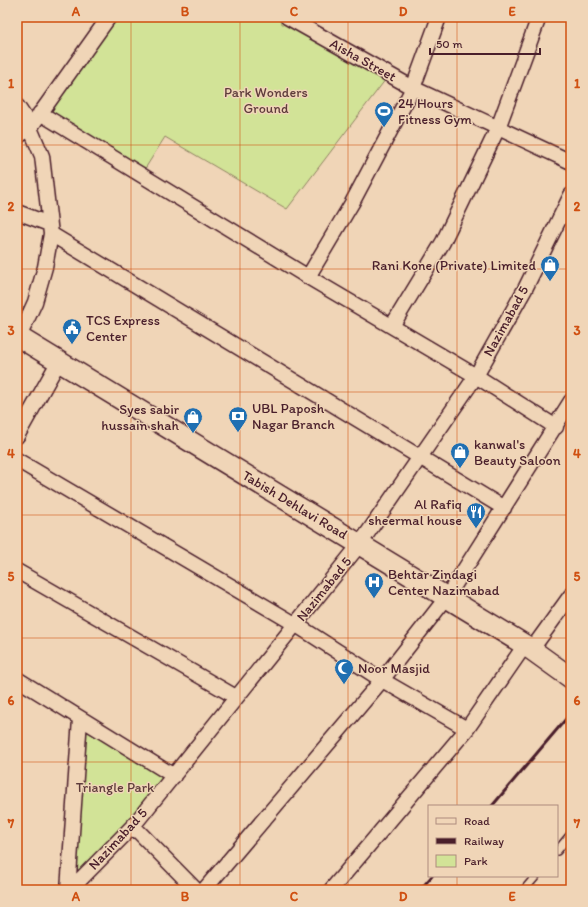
<svg xmlns="http://www.w3.org/2000/svg" width="588" height="907" font-family="Itim,sans-serif">
<style>
.green{fill:#d2e397;stroke:#8e8161}
.lines{fill:none;stroke-linecap:round;stroke-linejoin:round}
.service-casing{stroke:#4a1f2b;stroke-width:10}
.minor-casing{stroke:#4a1f2b;stroke-width:17}
.secondary-casing{stroke:#4a1f2b;stroke-width:23}
.service{stroke:#f0d5b7;stroke-width:7}
.minor{stroke:#f0d5b7;stroke-width:14}
.secondary{stroke:#f0d5b7;stroke-width:20}
.rail{stroke:#4a1f2b;stroke-width:3}
.grid{fill:none;stroke:#d05011;stroke-width:1;stroke-opacity:0.55}
.labels{text-anchor:middle;dominant-baseline:central;stroke-width:3;stroke-linejoin:round;paint-order:stroke}
.street-label{font-size:14px;fill:#4a1f2b;stroke:#f0d5b7}
.park-label{font-size:14px;fill:#5e3c3b;stroke:#f0d5b7}
.poi-label{font-size:14px;fill:#4a1f2b;stroke:#f0d5b7;text-anchor:start}
.neatline{fill:none;stroke:#d05011;stroke-width:1.5}
.grid-label{font-size:13px;text-anchor:middle;font-weight:bold;fill:#d05011}
</style>
<rect width="100%" height="100%" fill="#f0d5b7"/>
<filter id="ink" filterUnits="userSpaceOnUse"><feTurbulence type="fractalNoise" baseFrequency=".025" numOctaves="2"/><feDisplacementMap in="SourceGraphic" scale="8" xChannelSelector="R" yChannelSelector="G"/><feConvolveMatrix kernelMatrix="1 2 1 2 8 2 1 2 1" color-interpolation-filters="sRGB"/></filter>
<g filter="url(#ink)">
<path class="green" d="M109 17H287L389 75 287 209 165 137 141 175 40 113Z
M80 719 174 776 70 890Z"/>
<g class="lines">
<defs>
<path id="service" d="M557 851 571 834
M524 890 536 876"/>
<path id="minor" d="M287 17 413 88 571 162
M17 106 27 121 42 156 51 234 45 267 35 302 19 337
M40 113 308 277 476 376 556 427
M17 137 30 128 109 17
M17 212 49 224
M51 234 504 508
M308 277 352 203 413 88 439 17
M392 326 443 242 498 128 539 17
M17 436 59 361
M17 460 295 624 382 680 467 729
M17 571 236 697
M532 649 571 595
M17 679 174 776
M133 826 196 890
M68 890 80 719
M70 890 133 826 360 544 476 376 525 289 571 195
M204 890 382 680 447 597 571 401
M331 890 467 729 525 645"/>
<path id="secondary" d="M17 336 525 645 571 678"/>
</defs>
<use href="#service" class="service-casing"/>
<use href="#minor" class="minor-casing"/>
<use href="#secondary" class="secondary-casing"/>
<use href="#service" class="service"/>
<use href="#minor" class="minor"/>
<use href="#secondary" class="secondary"/>
<path class="rail" d="M492 806 571 713
M420 890 432 876"/>
</g>
</g>
<path class="grid" d="M131 17V890M240 17V890M348 17V890M457 17V806M17 145H571M17 269H571M17 392H571M17 515H571M17 638H571M17 762H571M457 876V890"/>
<defs>
<symbol id="stadium-pin" viewBox="-11 -11 22 30"><path d="M0 17L-7.5 6A9.5 9.5 0 1 1 7.5 6Z" fill="#1f6fb2" stroke="#f0d5b7"/><path d="M0-5a6.5 5 0 1 0 0 10a6.5 5 0 1 0 0-10ZM-3.5-1.8h7v3.6h-7Z" fill="#fff"/></symbol>
<symbol id="shop-pin" viewBox="-11 -11 22 30"><path d="M0 17L-7.5 6A9.5 9.5 0 1 1 7.5 6Z" fill="#1f6fb2" stroke="#f0d5b7"/><path d="M-5-2.5h2.3a2.7 3.5 0 0 1 5.4 0H5L5.5 6h-11ZM-1.5-2.5h3a1.5 2.3 0 0 0-3 0Z" fill="#fff"/></symbol>
<symbol id="civic-pin" viewBox="-11 -11 22 30"><path d="M0 17L-7.5 6A9.5 9.5 0 1 1 7.5 6Z" fill="#1f6fb2" stroke="#f0d5b7"/><path d="M-.6-6.5H3V-4.5H.6V-3L4-1V1h2V6H-6V1h2V-1L-.6-3ZM-1.2 2.5V6h2.4V2.5Z" fill="#fff"/></symbol>
<symbol id="bank-pin" viewBox="-11 -11 22 30"><path d="M0 17L-7.5 6A9.5 9.5 0 1 1 7.5 6Z" fill="#1f6fb2" stroke="#f0d5b7"/><path d="M-6-4H6V4H-6ZM0-2.3a2.3 2.3 0 1 0 0 4.6a2.3 2.3 0 1 0 0-4.6Z" fill="#fff"/></symbol>
<symbol id="restaurant-pin" viewBox="-11 -11 22 30"><path d="M0 17L-7.5 6A9.5 9.5 0 1 1 7.5 6Z" fill="#1f6fb2" stroke="#f0d5b7"/><path d="M-5-6h1v4h1v-4h1v4h1v-4h1v5L-1.5 .5V6h-2V.5L-5-1ZM5-6V6H3V1.5H1.5Q1.5-4 5-6Z" fill="#fff"/></symbol>
<symbol id="hospital-pin" viewBox="-11 -11 22 30"><path d="M0 17L-7.5 6A9.5 9.5 0 1 1 7.5 6Z" fill="#1f6fb2" stroke="#f0d5b7"/><path d="M-5-5h3v3.5h4V-5h3V5h-3V1.5h-4V5h-3Z" fill="#fff"/></symbol>
<symbol id="mosque-pin" viewBox="-11 -11 22 30"><path d="M0 17L-7.5 6A9.5 9.5 0 1 1 7.5 6Z" fill="#1f6fb2" stroke="#f0d5b7"/><path d="M3.5-4.9A6 6 0 1 0 3.5 4.9A5 5 0 1 1 3.5-4.9Z" fill="#fff"/></symbol>
</defs>
<g fill-rule="evenodd">
<use href="#stadium-pin" x="373" y="100" width="22" height="30"/>
<use href="#shop-pin" x="539" y="254" width="22" height="30"/>
<use href="#civic-pin" x="61" y="317" width="22" height="30"/>
<use href="#bank-pin" x="227" y="405" width="22" height="30"/>
<use href="#shop-pin" x="182" y="406" width="22" height="30"/>
<use href="#shop-pin" x="449" y="441" width="22" height="30"/>
<use href="#restaurant-pin" x="465" y="501" width="22" height="30"/>
<use href="#hospital-pin" x="363" y="571" width="22" height="30"/>
<use href="#mosque-pin" x="333" y="657" width="22" height="30"/>
</g>
<g class="labels">
<g class="street-label">
<text transform="translate(363 60) rotate(29)">Aisha Street</text>
<text transform="translate(506 321) rotate(-61)">Nazimabad 5</text>
<text transform="translate(295 505) rotate(31)">Tabish Dehlavi Road</text>
<text transform="translate(324 589) rotate(-51)">Nazimabad 5</text>
<text transform="translate(118 839) rotate(-47)">Nazimabad 5</text>
</g>
<g class="park-label">
<text x="266" y="92">Park Wonders<tspan x="266" dy="16">Ground</tspan></text>
<text x="115" y="787">Triangle Park</text>
</g>
<g class="poi-label">
<text x="398" y="103">24 Hours<tspan x="398" dy="16">Fitness Gym</tspan></text>
<text x="536" y="265" text-anchor="end">Rani Kone (Private) Limited</text>
<text x="86" y="320">TCS Express<tspan x="86" dy="16">Center</tspan></text>
<text x="252" y="408">UBL Paposh<tspan x="252" dy="16">Nagar Branch</tspan></text>
<text x="179" y="409" text-anchor="end">Syes sabir<tspan x="179" dy="16">hussain shah</tspan></text>
<text x="474" y="444">kanwal's<tspan x="474" dy="16">Beauty Saloon</tspan></text>
<text x="462" y="504" text-anchor="end">Al Rafiq<tspan x="462" dy="16">sheermal house</tspan></text>
<text x="388" y="574">Behtar Zindagi<tspan x="388" dy="16">Center Nazimabad</tspan></text>
<text x="358" y="668">Noor Masjid</text>
</g>
</g>
<rect width="588" height="907" fill="none" stroke="#f0d5b7" stroke-width="44"/>
<rect x="428" y="805" width="130" height="72" fill="#f0d5b7" stroke="#ae8c7f"/>
<rect x="436" y="818" width="20" height="6" fill="#f0d5b7" stroke="#ae8c7f"/>
<text x="464" y="825" font-size="12" fill="#4a1f2b">Road</text>
<rect x="436" y="838" width="20" height="6" fill="#4a1f2b" stroke="#ae8c7f"/>
<text x="464" y="845" font-size="12" fill="#4a1f2b">Railway</text>
<rect x="436" y="855" width="20" height="12" fill="#d2e397" stroke="#ae8c7f"/>
<text x="464" y="865" font-size="12" fill="#4a1f2b">Park</text>
<path d="M430 48v6h110v-6" fill="none" stroke="#4a1f2b" stroke-width="2"/>
<text x="436" y="48" font-size="12" fill="#4a1f2b" stroke="#f0d5b7" stroke-width="3" paint-order="stroke">50 m</text>
<rect x="22" y="22" width="544" height="863" class="neatline"/>
<g class="grid-label">
<text x="76" y="16">A</text>
<text x="185" y="16">B</text>
<text x="294" y="16">C</text>
<text x="403" y="16">D</text>
<text x="512" y="16">E</text>
<text x="11" y="88">1</text>
<text x="577" y="88">1</text>
<text x="11" y="211">2</text>
<text x="577" y="211">2</text>
<text x="11" y="335">3</text>
<text x="577" y="335">3</text>
<text x="11" y="458">4</text>
<text x="577" y="458">4</text>
<text x="11" y="581">5</text>
<text x="577" y="581">5</text>
<text x="11" y="705">6</text>
<text x="577" y="705">6</text>
<text x="11" y="828">7</text>
<text x="577" y="828">7</text>
<text x="76" y="901">A</text>
<text x="185" y="901">B</text>
<text x="294" y="901">C</text>
<text x="403" y="901">D</text>
<text x="512" y="901">E</text>
</g>
</svg>
